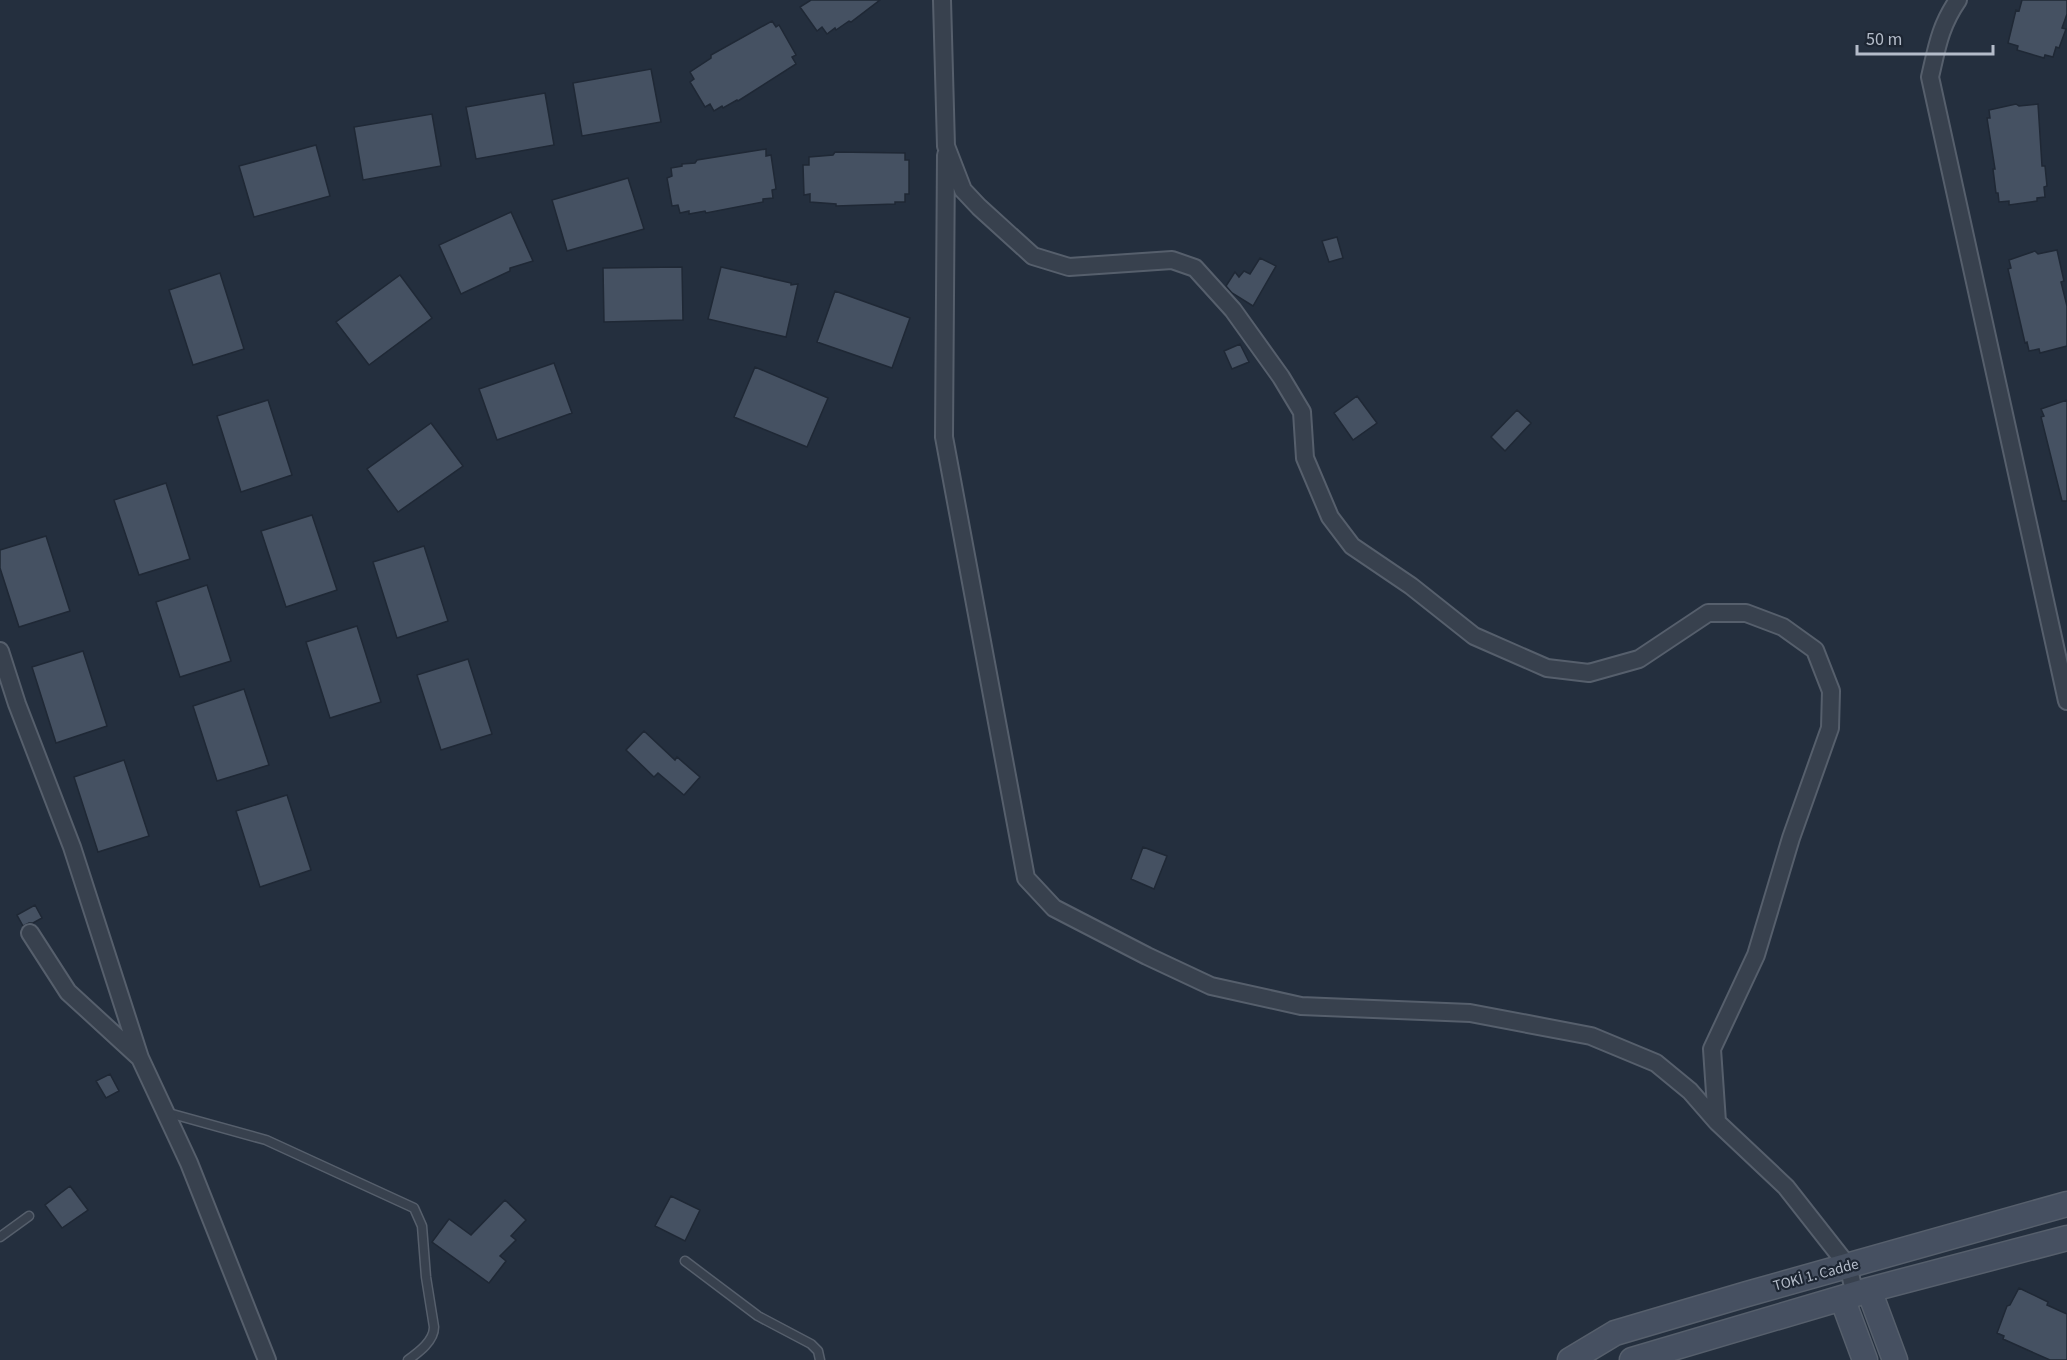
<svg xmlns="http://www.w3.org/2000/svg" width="2067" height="1360" font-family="'Source Sans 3',sans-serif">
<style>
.building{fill:#455162;stroke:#1f2835;stroke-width:1.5}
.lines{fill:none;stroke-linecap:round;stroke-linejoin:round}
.lane-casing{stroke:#565f6c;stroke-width:11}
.street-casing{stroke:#565f6c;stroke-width:20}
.secondary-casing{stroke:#565f6c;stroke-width:27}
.lane{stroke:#38414e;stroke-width:8}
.street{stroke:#38414e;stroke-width:16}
.secondary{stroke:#465061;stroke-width:24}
.labels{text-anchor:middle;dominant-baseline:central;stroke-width:4.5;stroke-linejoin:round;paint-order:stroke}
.street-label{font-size:15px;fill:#b4bcc9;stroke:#1d2633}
</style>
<rect width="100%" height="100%" fill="#242f3e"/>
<path class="building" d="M811 0H880L851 22 849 21 836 30 835 28 827 34 822 27 817 31 800 7Z
M2022 0H2067V14L2062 28 2066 29 2059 48 2056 47 2053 57 2045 55 2044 58 2017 50 2018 46 2008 43 2016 10 2019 11Z
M772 21 776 27 779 25 796 55 792 57 796 64 738 101 737 100 723 108 722 106 714 111 710 104 705 107 690 82 694 79 690 72 711 58V55Z
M651 69 661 122 582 136 573 83Z
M545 93 554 145 476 159 466 107Z
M2016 104 2019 106 2038 104 2042 166H2045L2047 186 2044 187 2045 197 2037 198V201L2009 205V201L1999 202 1998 193H1996L1993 169H1995L1987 118H1990L1989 110Z
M432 114 441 166 363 180 354 127Z
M316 145 330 196 254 217 239 166Z
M766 149V156L771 155 776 189 772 190 773 198 763 199V202L706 213 705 211 689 214V211L680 213 678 205 672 206 667 178 672 176 671 168 682 166V164L695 163 697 160Z
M835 152 905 153V160H909V194H905V202H895V204L836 206V204L810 202V194L804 195 803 165H809V157L833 155Z
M628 178 644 229 567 251 552 200Z
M511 212 533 261 510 268V271L461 294 439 245Z
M1337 237 1343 258 1329 262 1322 241Z
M2057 250 2064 281 2061 282 2067 306V346L2040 353 2039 349 2029 351 2027 342 2025 343 2008 269 2011 268 2009 260 2035 251 2038 254Z
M1260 258 1276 266 1253 306 1232 293 1226 286 1235 272 1239 277 1244 271 1250 274Z
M682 267 683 320 604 322 603 268Z
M721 267 791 283V285L798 284 786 337 708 319Z
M220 273 244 349 193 365 169 290Z
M400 275 432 318 369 365 336 322Z
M835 291 910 318 892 368 817 342Z
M1240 344 1249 362 1232 369 1224 351Z
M554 363 572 413 497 440 479 389Z
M755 367 828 398 807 447 734 417Z
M1357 396 1377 423 1353 440 1334 413Z
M268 400 292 475 241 492 217 416Z
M2067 400V501H2062L2041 417 2044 416 2041 409Z
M1517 410 1531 423 1505 451 1491 437Z
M431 423 463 466 398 512 367 469Z
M166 483 190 559 139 575 114 500Z
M312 515 337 590 286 607 261 531Z
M46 536 70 611 19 627 0 568V550Z
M424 546 448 621 397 638 373 562Z
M207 585 231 661 180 677 156 602Z
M357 626 381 702 330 718 306 642Z
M83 651 107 726 56 743 32 667Z
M468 659 492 734 441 750 417 675Z
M244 689 269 765 217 781 193 706Z
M644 731 675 760 677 757 700 777 684 795 658 773 654 777 626 750Z
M124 760 149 836 98 852 74 777Z
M287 795 311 870 260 887 236 811Z
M1143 847 1167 856 1154 889 1131 879Z
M35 905 42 918 33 923H29L23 926 17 915Z
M110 1074 119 1091 106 1098 96 1081Z
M70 1186 88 1210 62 1228 45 1205Z
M671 1196 700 1210 685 1241 655 1226Z
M505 1200 526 1220 511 1236 516 1240 500 1256 506 1261 489 1283 432 1242 449 1219 471 1235Z
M2019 1288 2048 1302 2047 1305 2067 1314V1360H2050L2003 1339 2004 1336 1997 1333 2007 1306 2010 1305Z"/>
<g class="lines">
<defs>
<path id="lane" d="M165 1112 266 1140 414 1208 422 1226 426 1277 434 1327C434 1341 419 1352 408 1360
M0 1237 29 1216
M685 1261 758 1316 811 1344 818 1351 820 1360"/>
<path id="street" d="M942 0 946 146 963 190 979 207 1033 256 1069 267 1172 260 1195 268 1233 310 1281 377 1302 412 1305 458 1330 517 1352 546 1411 586 1474 636 1547 668 1589 673 1639 659 1708 613H1746L1783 627 1815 650 1831 691 1830 728 1791 838 1756 955 1712 1049 1717 1122 1786 1187 1848 1266 1855 1294
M1958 0C1940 26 1937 47 1930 77L2067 701
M946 155 944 437 1026 878 1054 908 1147 956 1211 986 1301 1006 1470 1013 1591 1036 1656 1063 1690 1091 1717 1122
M0 651 17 704 72 847 140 1058 189 1163 267 1360
M30 933 68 992 139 1057"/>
<path id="secondary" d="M1869 1290 1895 1360
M1842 1298 1865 1360
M1570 1360 1615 1333 1747 1294 2067 1204
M1632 1360 1869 1290 2067 1238"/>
</defs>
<use href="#lane" class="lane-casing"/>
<use href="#street" class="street-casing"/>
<use href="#secondary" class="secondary-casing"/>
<use href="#lane" class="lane"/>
<use href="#street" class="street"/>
<use href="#secondary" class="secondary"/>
</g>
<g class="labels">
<g class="street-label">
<text transform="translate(1816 1275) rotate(-15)">TOKİ 1. Cadde</text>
</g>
</g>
<path d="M1857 45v9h136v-9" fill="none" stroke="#b4bcc9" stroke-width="3"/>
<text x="1866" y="45" font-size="18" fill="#b4bcc9" stroke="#1d2633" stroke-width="4.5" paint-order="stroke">50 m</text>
</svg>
